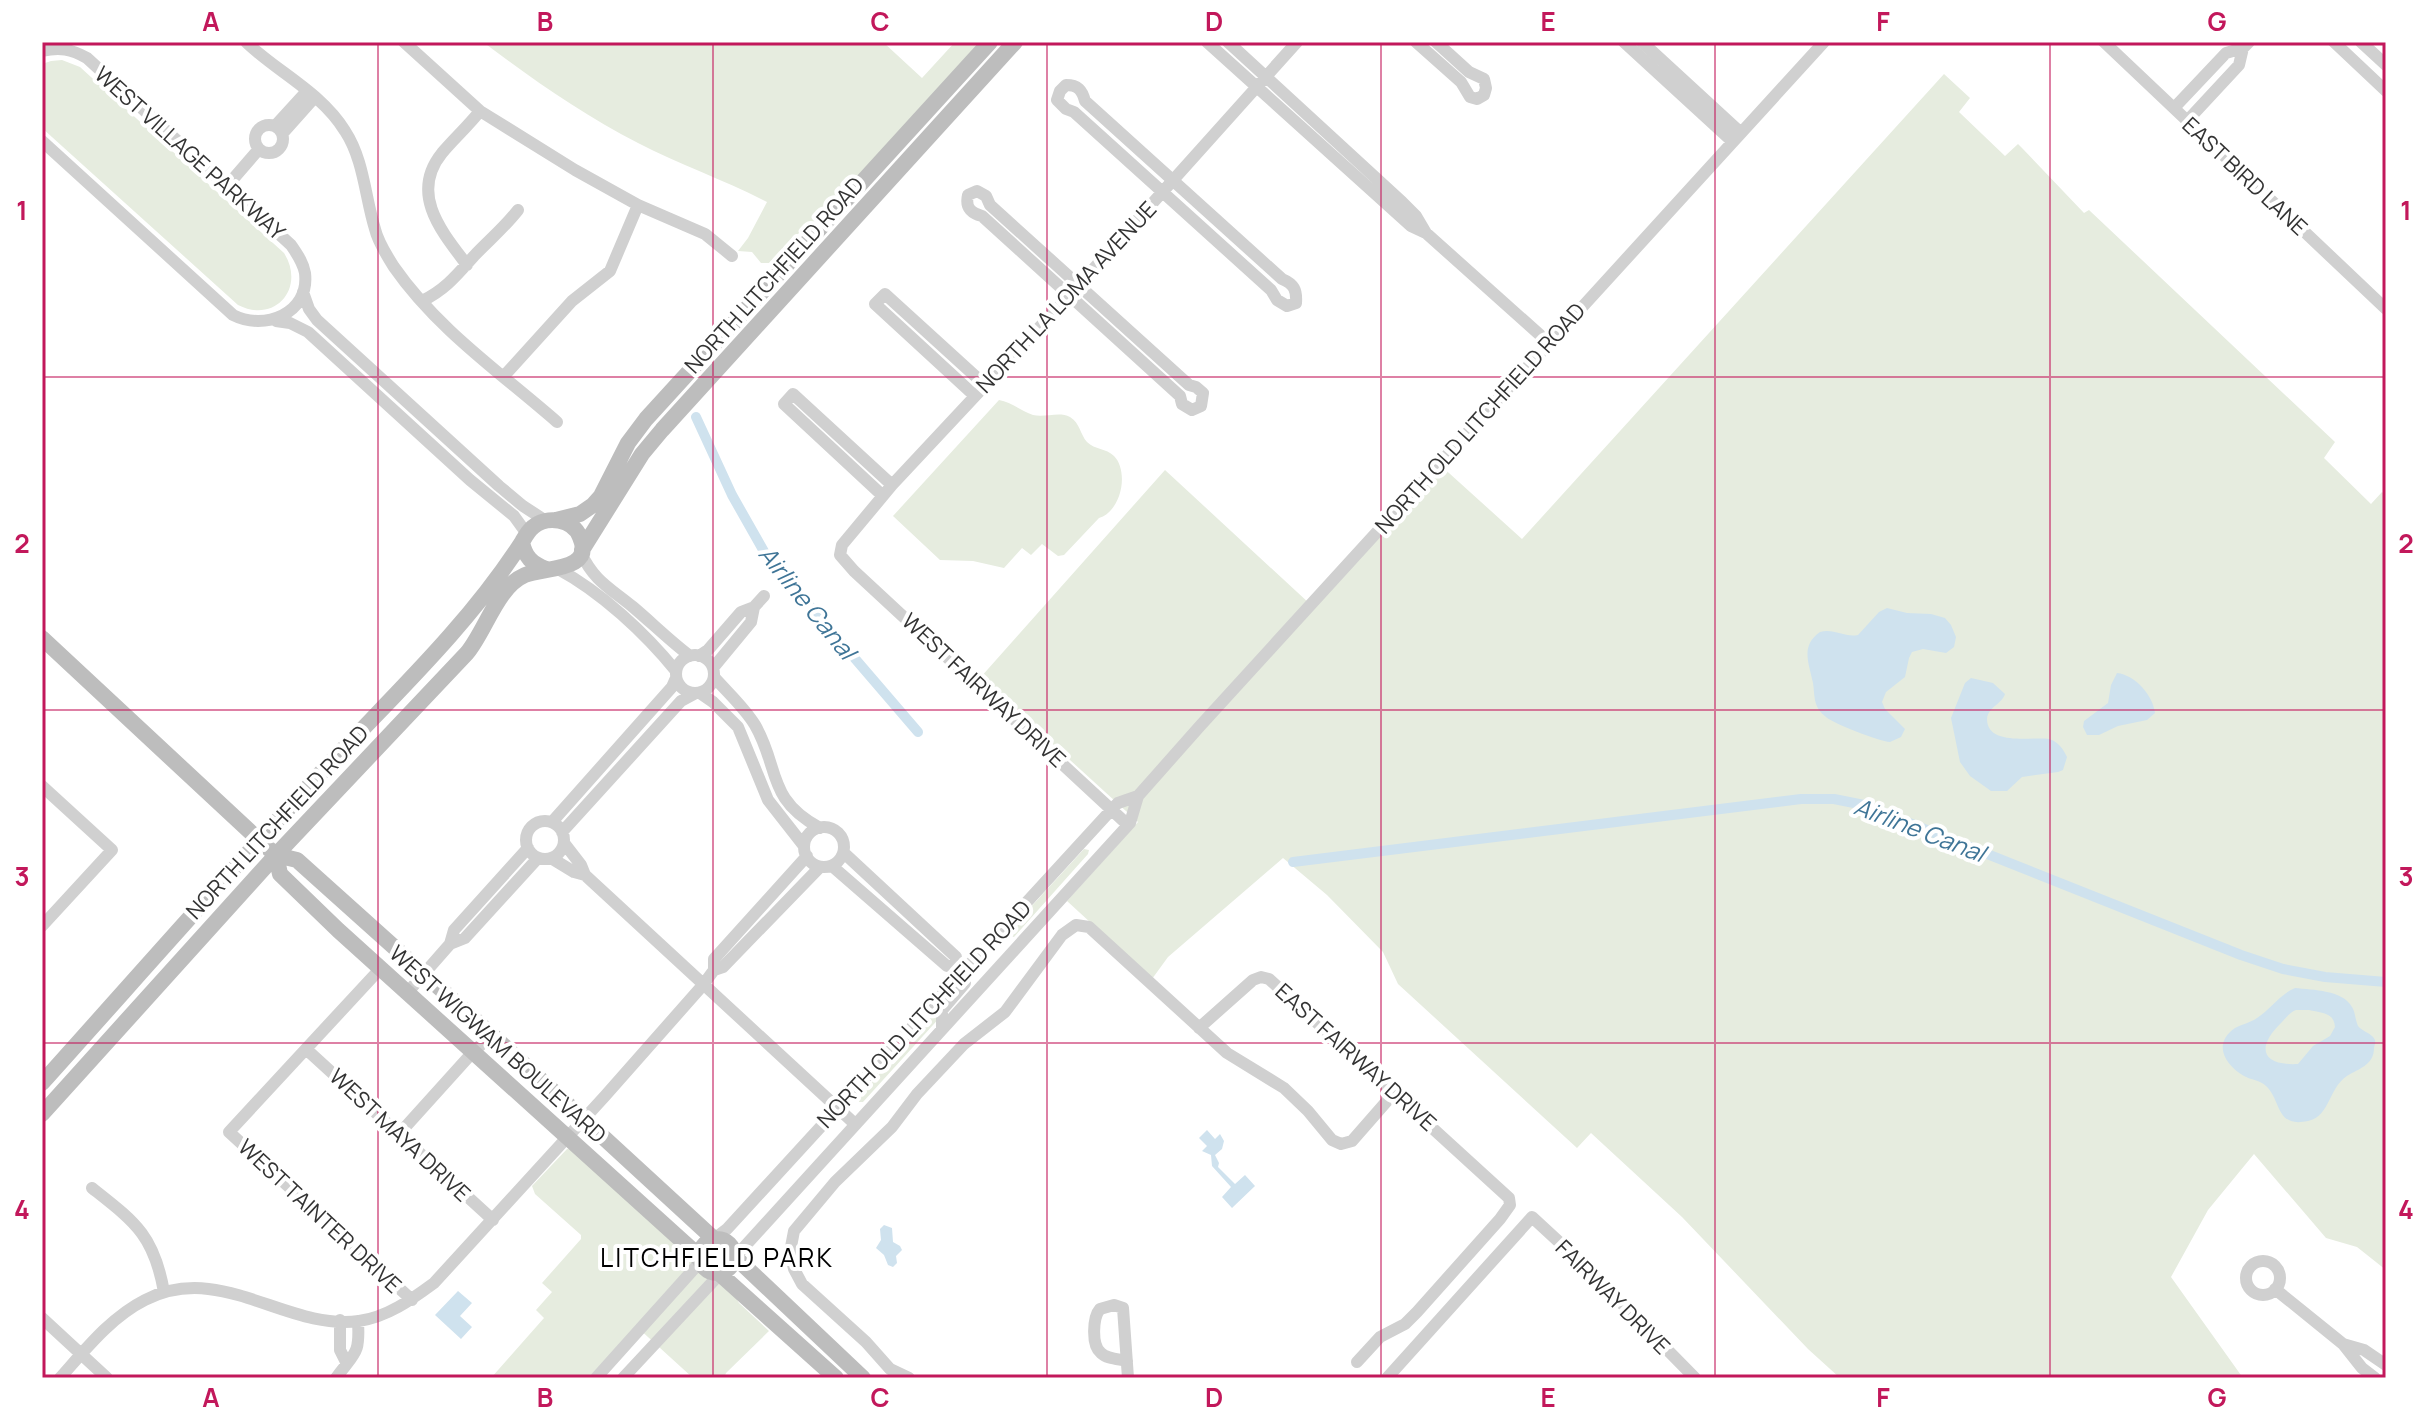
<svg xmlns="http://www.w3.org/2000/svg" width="2428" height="1420" font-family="Manrope,sans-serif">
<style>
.green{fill:#e6ecdf}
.water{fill:#cfe2ee;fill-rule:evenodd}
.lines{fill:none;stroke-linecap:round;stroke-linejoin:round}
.canal{stroke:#cfe2ee;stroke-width:10}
.street{stroke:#d0d0d0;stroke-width:12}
.secondary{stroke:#bdbdbd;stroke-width:16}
.grid{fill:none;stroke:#c2185b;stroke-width:2;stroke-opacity:0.55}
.labels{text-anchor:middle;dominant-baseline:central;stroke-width:8;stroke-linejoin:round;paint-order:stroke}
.street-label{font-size:22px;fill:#333;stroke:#fff}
.water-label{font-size:24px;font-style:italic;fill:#3f7597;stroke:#fff}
.quarter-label{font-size:26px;letter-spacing:2px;fill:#000;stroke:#fff}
.neatline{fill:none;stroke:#c2185b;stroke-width:3}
.grid-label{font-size:26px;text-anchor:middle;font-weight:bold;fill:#c2185b}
</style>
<rect width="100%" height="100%" fill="#fff"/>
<path class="green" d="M483 42H883L922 78 955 42H985L833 208 800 232 769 263H761L752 252 738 251 748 238 767 202C725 180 680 165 638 143 583 115 532 79 483 42Z
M62 60 80 67 284 253C306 288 275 324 238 305L42 128V64L51 61Z
M1944 74 1970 98 1959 112 2005 156 2018 144 2022 148 2084 213 2089 210 2335 442 2324 458 2371 504 2382 492 2386 496V1270L2357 1247 2326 1238 2254 1154 2208 1210 2171 1277 2243 1378H1840L1808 1349 1682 1217 1591 1133 1577 1148 1398 984 1383 952 1327 895 1283 858 1168 957 1152 979 1067 901 1138 822 980 678 1165 470 1310 604 1439 464 1522 539Z
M999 400C1011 402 1021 411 1033 415 1045 418 1059 411 1070 417 1080 423 1080 434 1087 442 1095 450 1106 448 1114 456 1129 471 1122 511 1099 518L1064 555 1058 556 1042 544 1031 555 1022 548 1004 568 973 561 940 560 893 516Z
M1084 849 1089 850 1088 854 1014 937 1009 936V931Z
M938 1009 943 1014 863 1102H859L858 1097Z
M572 1148 578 1151 732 1291 739 1303 769 1331 726 1373 724 1378H693L637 1327 588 1378H491L544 1318 536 1310 552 1292 542 1283 581 1239V1235L535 1194 532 1186 567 1149Z"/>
<path class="water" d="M1887 608 1907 613 1931 614 1945 618 1951 625 1956 637 1954 647 1946 653 1923 649 1912 652 1909 658 1905 677 1886 692 1882 702 1885 709 1905 729 1901 737 1890 742C1879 741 1834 724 1826 717 1813 707 1815 697 1813 683 1809 663 1800 646 1820 632 1834 628 1845 638 1858 635L1879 612Z
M2117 673C2135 675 2153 695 2155 713L2147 720 2118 726 2099 735H2087L2083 727 2084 721 2108 703 2111 685Z
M1971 678 1993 683 2005 694C2002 704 1988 707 1987 719 1987 747 2035 736 2049 739 2059 742 2063 749 2067 757L2063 770 2058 772 2022 777 2007 791H1991L1970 776 1960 762 1951 718 1965 683Z
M2295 988C2313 990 2343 990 2352 1007 2355 1011 2355 1019 2358 1026 2362 1031 2368 1032 2372 1036 2377 1041 2375 1042 2374 1048 2374 1062 2364 1067 2352 1073 2327 1085 2332 1116 2308 1121 2275 1128 2282 1101 2266 1086 2260 1080 2251 1080 2244 1076 2225 1065 2212 1044 2235 1028 2242 1024 2250 1023 2257 1018 2271 1009 2280 994 2295 988ZM2309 1010C2321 1013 2334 1012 2335 1027L2330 1036 2313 1046 2298 1064C2262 1066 2255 1048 2282 1022 2286 1018 2290 1012 2296 1010 2298 1010 2308 1010 2309 1010Z
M1207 1130 1215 1139 1220 1134 1224 1141 1222 1149 1215 1155 1219 1163 1218 1167 1235 1184 1245 1175 1255 1186 1232 1208 1222 1197 1231 1187 1212 1166 1211 1155 1202 1151 1207 1146 1199 1138Z
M884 1225 892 1228 893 1242 900 1246 902 1250 896 1256 897 1263 893 1267 888 1265 884 1255 876 1248 881 1240 880 1229Z
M458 1291 472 1303 460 1316 472 1327 461 1339 435 1315Z"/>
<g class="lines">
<path class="canal" d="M696 417 732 495 766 555 918 732
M1293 862 1801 799H1834L1864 805 2241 955 2283 969 2325 977 2386 982"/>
<path class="street" d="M246 42C277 72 321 92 345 131 364 160 365 197 375 229 378 242 387 256 394 267 437 329 501 373 557 422
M404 42 480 111 575 170 638 205 705 234 732 256
M1207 42 1411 226 1426 233
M1228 42 1402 202 1416 216 1426 233 1549 343
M1416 42 1461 82 1470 97 1477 99 1484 95 1486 88 1484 79 1469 72 1436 42
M1624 42 1733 142
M1642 42 1741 133
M2104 42 2386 309
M2334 42 2386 91
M2361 42 2386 65
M42 51C60 47 71 49 87 58L291 245C297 254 303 262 305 273 310 314 264 331 233 315L42 141
M1066 85C1078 85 1082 90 1085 101L1282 279C1294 284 1297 290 1296 303L1287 306 1277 300 1271 290 1074 112 1066 109 1057 100 1060 91Z
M2174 108 2226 53 2243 48 2249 42
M2187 121 2239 65 2243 48
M255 139a14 14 0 1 1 28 0a14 14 0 1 1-28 0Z
M275 126 307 91
M282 134 315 97
M227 186 259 149
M977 191 986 196 990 205 1189 385 1196 387 1203 393 1201 406 1192 410 1182 404 1180 396 982 216C971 213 965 208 968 195Z
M467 265C442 232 409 194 442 153 454 139 468 126 480 111
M303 292 309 309 317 320 499 486 523 506 546 521
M422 301C445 290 457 275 474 256 489 240 504 228 518 210
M276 321 290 323 308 332 470 480 514 516 527 534
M504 376 572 301 610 271 638 205
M975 396 875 304 885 294 985 385
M883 496 784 404 793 394 892 485
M581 553C594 581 610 588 633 607 652 623 670 641 690 656
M558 569C601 592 645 633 676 671
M676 674a19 19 0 1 1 38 0a19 19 0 1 1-38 0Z
M699 656 708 650 741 612 754 607 764 596
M713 668 751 622 754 607
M714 677C728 693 744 707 755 725 780 768 766 799 820 828
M700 693 713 702 738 727 768 800 804 846
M42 786 112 850 42 926
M526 840a19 19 0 1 1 38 0a19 19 0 1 1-38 0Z
M552 822 672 687 676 678
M1128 825 854 571 840 555 842 545 892 485 1079 285 1297 42
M804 847a20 20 0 1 1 40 0a20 20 0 1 1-40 0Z
M562 832 681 701 694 694
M564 843 581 865 585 875 855 1124
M844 853 956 957V965L963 972
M551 858 574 872 585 875
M832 866 947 966 956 965
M450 944 465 938 538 858
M380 969 229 1132 412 1300
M714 970 723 967 820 867
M407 993 450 944 454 930 528 848
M1199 1028 1253 980 1261 977 1269 979 1509 1198 1510 1205 1500 1219 1417 1312 1405 1324 1380 1337 1357 1362
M942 1029V1010L965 983 963 972
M306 1049 493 1220
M399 1134 473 1052 492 1035
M92 1188C135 1222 154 1235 164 1292
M714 1239 727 1229 1113 808 1118 803 1138 796
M735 1257 1130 823 1138 796 1200 726 1824 42
M2246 1278a17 17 0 1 1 34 0a17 17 0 1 1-34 0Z
M2275 1289 2343 1344 2362 1368 2375 1378
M42 1318 107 1378
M340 1320V1350L346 1362
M2343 1344 2364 1350 2386 1365
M1127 1361C1119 1359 1107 1359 1101 1353 1091 1345 1093 1317 1100 1309L1114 1305 1123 1308 1128 1378
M60 1378C85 1350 111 1317 145 1300 221 1261 286 1331 359 1321 387 1317 411 1300 434 1283L605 1096 703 985 714 970V959L807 856
M336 1378C355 1352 360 1355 358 1321
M596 1378 701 1261
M623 1378 720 1274
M909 1378 890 1369 866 1342 802 1284 794 1269 790 1252 794 1231 835 1182 892 1127 917 1094 964 1044 1005 1012 1062 935 1076 925 1089 927 1227 1053 1284 1088 1308 1111 1332 1140 1341 1144 1352 1141 1394 1093
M1387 1378 1532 1217 1584 1265 1695 1378"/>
<path class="secondary" d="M556 520 580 514 593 505 601 496 628 443 646 419 990 42
M582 550 642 454 662 430 1015 42
M42 638 260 841 276 855 297 860 492 1035 714 1239
M276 855 280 874 338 930 690 1248 701 1261
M42 1083C138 976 233 868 331 762 397 692 469 624 522 542
M42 1114 276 855 467 653C486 630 497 587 525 575 543 567 595 572 580 537 573 519 547 515 533 527 528 531 525 537 522 542 525 557 532 564 546 569
M700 1256a17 17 0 1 1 34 0a17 17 0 1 1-34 0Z
M735 1257 863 1378
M720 1274 836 1378"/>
</g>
<path class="grid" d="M378 42V1378M713 42V1378M1047 42V1378M1381 42V1378M1715 42V1378M2050 42V1378M42 377H2386M42 710H2386M42 1043H2386"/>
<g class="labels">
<g class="street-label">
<text transform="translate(190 153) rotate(42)">WEST VILLAGE PARKWAY</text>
<text transform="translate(2245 176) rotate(43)">EAST BIRD LANE</text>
<text transform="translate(774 275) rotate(-48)">NORTH LITCHFIELD ROAD</text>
<text transform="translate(1066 297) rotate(-47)">NORTH LA LOMA AVENUE</text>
<text transform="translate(1480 418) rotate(-48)">NORTH OLD LITCHFIELD ROAD</text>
<text transform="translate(984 690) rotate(43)">WEST FAIRWAY DRIVE</text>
<text transform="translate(277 822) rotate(-47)">NORTH LITCHFIELD ROAD</text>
<text transform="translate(924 1014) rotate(-47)">NORTH OLD LITCHFIELD ROAD</text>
<text transform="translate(498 1044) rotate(42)">WEST WIGWAM BOULEVARD</text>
<text transform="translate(1356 1057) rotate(42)">EAST FAIRWAY DRIVE</text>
<text transform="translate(400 1135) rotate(43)">WEST MAYA DRIVE</text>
<text transform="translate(320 1216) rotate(43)">WEST TAINTER DRIVE</text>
<text transform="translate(1613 1297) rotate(45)">FAIRWAY DRIVE</text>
</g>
<g class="water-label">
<text transform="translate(808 602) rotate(51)">Airline Canal</text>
<text transform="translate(1920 829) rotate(21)">Airline Canal</text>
</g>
<g class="quarter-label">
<text x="717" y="1257">LITCHFIELD PARK</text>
</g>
</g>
<rect width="2428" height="1420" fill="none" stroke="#ffffff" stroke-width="88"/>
<rect x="44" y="44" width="2340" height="1332" class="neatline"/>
<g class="grid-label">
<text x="211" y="31">A</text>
<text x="545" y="31">B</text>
<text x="880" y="31">C</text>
<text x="1214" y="31">D</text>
<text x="1548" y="31">E</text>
<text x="1883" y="31">F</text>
<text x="2217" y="31">G</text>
<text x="22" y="220">1</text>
<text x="2406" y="220">1</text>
<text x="22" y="553">2</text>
<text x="2406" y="553">2</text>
<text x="22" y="886">3</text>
<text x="2406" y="886">3</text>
<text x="22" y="1219">4</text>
<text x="2406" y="1219">4</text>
<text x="211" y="1407">A</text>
<text x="545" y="1407">B</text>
<text x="880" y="1407">C</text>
<text x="1214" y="1407">D</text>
<text x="1548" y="1407">E</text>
<text x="1883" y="1407">F</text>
<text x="2217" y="1407">G</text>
</g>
</svg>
